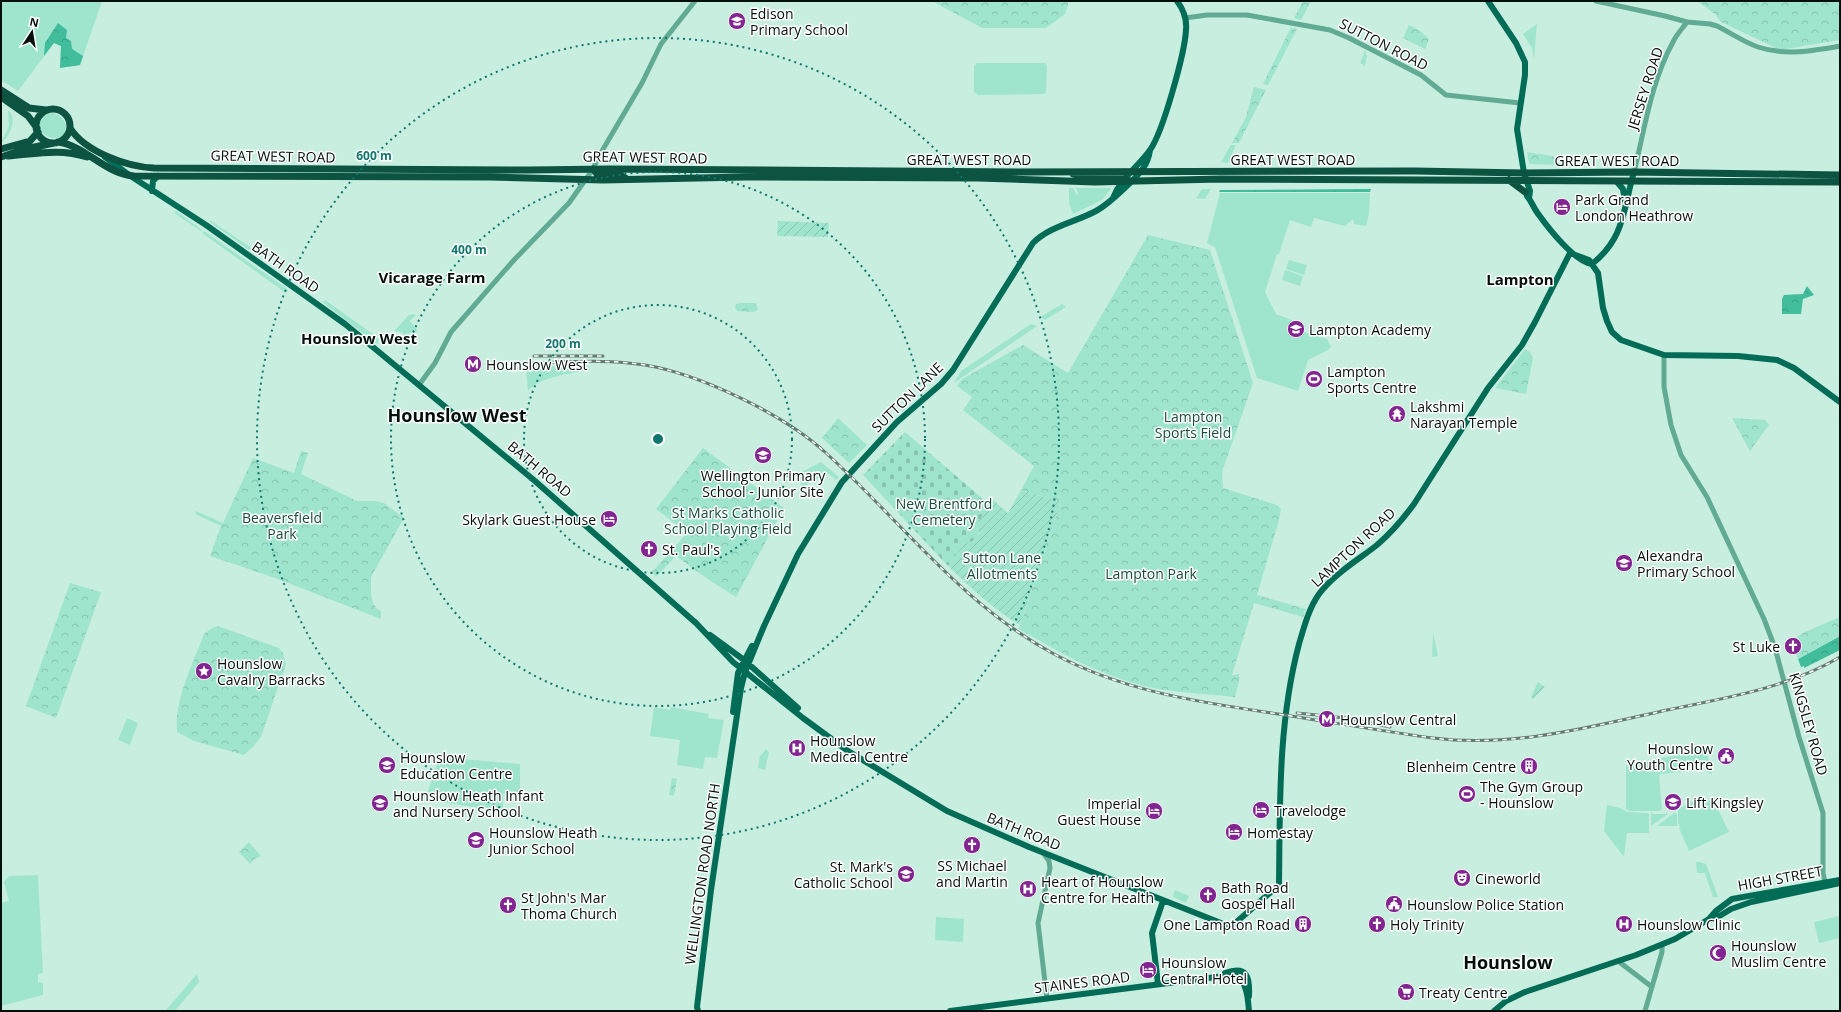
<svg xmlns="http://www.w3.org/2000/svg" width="1841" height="1012" font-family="'Open Sans',sans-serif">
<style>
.grass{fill:#9fe5ce}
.forest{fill:url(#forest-crowns)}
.cemetery{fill:url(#cemetery-stones)}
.park{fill:url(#park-crowns)}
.garden{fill:url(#garden-furrows)}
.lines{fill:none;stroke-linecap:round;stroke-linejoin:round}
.minor{stroke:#61aa93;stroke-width:5}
.major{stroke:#026c56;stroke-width:6}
.highway{stroke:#0d5342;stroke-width:7}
.rail-casing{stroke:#637b72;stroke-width:3}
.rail{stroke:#fff;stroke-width:1.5;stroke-dasharray:4.5;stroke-linecap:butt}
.ring{fill:none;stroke:#0f766e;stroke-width:2;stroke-dasharray:2 4}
.labels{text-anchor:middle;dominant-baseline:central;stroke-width:3;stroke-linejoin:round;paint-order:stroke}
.poi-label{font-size:14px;fill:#030f0b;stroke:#fff;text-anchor:start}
.street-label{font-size:14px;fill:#030f0b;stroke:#fff}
.park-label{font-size:14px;fill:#184b3d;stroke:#fff}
.neighbourhood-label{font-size:15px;font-weight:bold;fill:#030f0b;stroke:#fff}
.district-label{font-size:18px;font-weight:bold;fill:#030f0b;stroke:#fff}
.centre{fill:#0f766e;stroke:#fff;stroke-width:2}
.ring-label{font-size:12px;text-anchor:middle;font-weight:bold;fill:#0f766e;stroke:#fff;stroke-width:3;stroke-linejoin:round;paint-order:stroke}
</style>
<defs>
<pattern id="forest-crowns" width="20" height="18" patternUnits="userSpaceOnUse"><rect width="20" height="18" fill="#41bd9c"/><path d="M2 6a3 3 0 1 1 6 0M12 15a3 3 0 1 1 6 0" fill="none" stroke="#37a185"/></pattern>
<pattern id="cemetery-stones" width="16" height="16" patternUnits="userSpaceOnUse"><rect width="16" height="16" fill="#9fe5ce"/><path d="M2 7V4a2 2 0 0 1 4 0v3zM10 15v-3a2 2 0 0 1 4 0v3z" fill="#87c3b0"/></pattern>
<pattern id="park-crowns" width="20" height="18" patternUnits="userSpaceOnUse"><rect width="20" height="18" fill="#9fe5ce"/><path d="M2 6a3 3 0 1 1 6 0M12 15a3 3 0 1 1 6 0" fill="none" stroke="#87c3b0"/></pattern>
<pattern id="garden-furrows" width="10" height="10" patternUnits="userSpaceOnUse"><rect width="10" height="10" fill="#9fe5ce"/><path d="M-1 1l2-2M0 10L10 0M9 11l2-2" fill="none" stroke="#87c3b0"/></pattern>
</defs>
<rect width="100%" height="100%" fill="#c8eee0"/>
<path class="grass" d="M1 1H102L80 65 60 68 61 46 54 43 18 91 1 80Z
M1537 24 1534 59 1532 48 1523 34Z
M1365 50 1367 56 1365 66 1360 63Z
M977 63H1045L1047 66 1046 93 1044 94 978 95 974 92V66Z
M8 110C18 118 10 137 1 143L9 126Z
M49 113C62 112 72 127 63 137 41 143 31 122 49 113Z
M1069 188H1073L1077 195 1078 194 1076 188H1110L1111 189 1102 200 1073 214 1069 203Z
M1202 189H1211L1205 199 1196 198Z
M1220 193H1370L1369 214 1366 226 1354 224 1353 219 1345 226 1314 218 1311 227 1290 220 1279 254H1277L1265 292 1276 314 1305 325 1304 332 1327 339 1331 347 1328 350 1308 360 1298 391 1257 378 1215 247 1207 243Z
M176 211 202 230 201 231 174 213Z
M210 220 253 249 256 246 264 252 259 257 210 222Z
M204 231 286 288 288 290 286 293 202 233Z
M1289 260 1307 265 1304 275 1286 269Z
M1285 270 1303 276 1300 286 1282 280Z
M325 300 377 337 379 340 377 344 325 304 323 302Z
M1062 304 1066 307 1045 320 1040 317Z
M412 314 416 315 410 321 418 331 410 333 403 338V333L394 331 409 315Z
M1031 324 1037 326 954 383 961 371Z
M588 366 590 370C573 373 538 377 528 391L526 367Z
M821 462 839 477 836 480 828 473 803 487 796 475Z
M1433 633 1438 656 1432 657Z
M654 707 670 710 671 707 709 714 708 718 724 720 717 758 705 757 703 769 677 765 680 740 650 736Z
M127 718 138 723 130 745 118 740Z
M1706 748 1712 774 1708 773 1705 765 1699 763 1690 764 1689 771 1660 774 1659 776 1662 809 1660 811H1630L1626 809V766Z
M766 749 769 752 765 770 758 768 760 756Z
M439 757 520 764V794H503V812L436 801 427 795Z
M1709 800 1715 803 1729 832 1689 851 1679 828 1680 827 1678 823V810L1689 802Z
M1607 805 1620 808 1627 812 1647 813 1649 814V833H1627L1624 857 1604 831Z
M1651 812 1653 814H1666V812L1668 814 1651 826Z
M1674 813 1677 814V826H1657Z
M1696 862H1700L1706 864 1718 897H1713L1705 873H1697Z
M38 875 43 973 38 974V982L43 983V995L1 1006V903L9 901 4 882 9 876Z
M1175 890 1189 896 1186 903 1173 897Z
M1840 916V938L1819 943 1814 922Z
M936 917 964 919 963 942 935 940Z
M197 974 199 982 175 1011H165Z"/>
<path class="forest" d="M58 23 67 30 66 38 71 41 72 49 83 56 80 65 60 68 61 46 54 43 44 56 45 43Z
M1371 189 1370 192H1219L1220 190Z
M1807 286 1814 295 1803 299 1801 314H1782V299L1784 295 1803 294Z
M1840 636V650L1804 668V666L1801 667 1798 659Z"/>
<path class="cemetery" d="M905 432 990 505 976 525C980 532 979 538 972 542H965L948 566 863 475Z"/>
<path class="park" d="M932 1H1069L1065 14 1046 28H982Z
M1303 1H1311L1301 20 1294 18Z
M1697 1H1840V40L1780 50 1721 22 1715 14Z
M1409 25 1419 30 1429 39 1425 49 1403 38Z
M1291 27 1297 29 1268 85 1263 84Z
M1254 87 1266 90 1239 143H1232L1246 117Z
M1231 145H1236L1228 163 1221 162Z
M1527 152 1552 156 1566 162V165L1529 164Z
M1148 235 1210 250 1253 383 1222 472 1223 488 1277 505 1281 509 1279 520 1257 595 1306 609 1303 617 1254 603 1232 675 1239 674V677H1240L1235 697C1208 694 1180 693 1153 688 1106 678 1061 654 1019 629L1061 502 1021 490 1034 466 963 410 972 397 957 386 962 379 1023 345 1068 373Z
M741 303H756L758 310 754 312 737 311 735 308 736 304Z
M1525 349 1530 352 1533 358 1526 394 1495 388Z
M838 418 867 445 849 463 822 438Z
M1732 418 1765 420 1769 425 1750 451Z
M703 448 784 508 736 597 709 580 676 556 656 577 652 572 687 533 656 509Z
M301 451 308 453 301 474 357 501H375L384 503 404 518 371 577V594L373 603 377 609 381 611V619L275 578 210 556 221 526 195 514 196 511 223 523 253 458 294 473Z
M70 583 101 592 56 718 26 706Z
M1840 617V636L1798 659 1794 648 1801 645 1797 637 1805 632Z
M218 626 279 648 283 653 286 664 261 737 253 747 244 755 194 741 177 732C174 700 193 664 204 634L212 628Z
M672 778 677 779 674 796 669 795Z
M249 842 261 856 254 859 250 864 239 852Z"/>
<path class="garden" d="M778 221 829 223 828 237 777 236Z
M1021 490 1061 502 1020 625C993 609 971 588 948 566L965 542C973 543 978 539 979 532L976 525 993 500 1008 513Z
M1538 682 1545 687 1533 699 1531 697Z"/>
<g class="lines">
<path class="minor" d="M1596 1 1665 16 1687 22
M1185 18 1207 15H1247L1330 30 1349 38 1421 75 1446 95 1520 103
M1634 172C1645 128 1651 82 1673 42 1676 35 1682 29 1687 22L1710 24 1717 26C1731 33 1744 42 1758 47 1785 56 1812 51 1840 46
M1664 355V387L1671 425 1681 455 1707 497 1764 619 1775 648 1799 737 1823 813V873L1825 882
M419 385 435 363 451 332 514 260 569 203 593 169 599 156 642 83 661 44 695 1
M1044 854 1049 861 1050 868 1038 923 1047 999
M1618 961 1652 987
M1645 1011 1662 952V945"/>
<path class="major" d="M1488 1 1516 43 1525 62V75L1517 129 1524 173 1530 191 1529 198
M105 157 129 175 206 225 345 324 535 481 697 624
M1617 182 1623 189 1625 201
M152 191 153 181 158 176
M1527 196C1532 202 1534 209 1539 215 1549 229 1575 262 1592 264
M1113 198C1120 179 1138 167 1150 150 1163 132 1185 52 1186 30 1187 20 1183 9 1177 1
M1570 253 1589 260 1598 273 1603 308 1607 321 1612 332 1621 340 1664 355 1738 356 1777 360 1794 368 1840 402
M1592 264C1625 238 1623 209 1634 172
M695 622 733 662 803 718 848 751 947 811 1029 847 1226 925H1233L1279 885C1280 804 1278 723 1299 644 1304 627 1309 608 1319 594 1334 574 1358 560 1377 545 1391 533 1403 519 1414 504L1488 388 1522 345 1535 322 1570 253
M710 635 744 660 798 708
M733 712 738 673 752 646
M1709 919 1713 920 1731 909 1751 902 1840 883
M1225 973C1247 965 1250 977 1249 996
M1158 984 1152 933 1163 901
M698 1011 697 1007 711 890 741 688 745 672 764 626 798 554 842 482 897 422 941 384 953 370 1033 243C1050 226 1076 222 1096 211 1109 204 1119 193 1130 183 1140 173 1148 165 1150 150
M950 1011 1232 975C1247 977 1248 999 1249 1011
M1494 1011 1506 1001 1525 992 1636 955 1675 939 1709 919 1716 911 1732 899 1840 880"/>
<path class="highway" d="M1 90 29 108 46 110
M1 97 28 116 37 128
M36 126a17 17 0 1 1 34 0a17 17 0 1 1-34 0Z
M70 128C85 152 128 167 154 168L529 170 610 169 1022 172 1415 171 1524 173 1634 172 1840 175
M58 142C86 146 105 174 134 176L490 177 603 180 745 177 978 178 1095 182 1220 179 1840 182
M1 149 30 141 38 132
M8 156C35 154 60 148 87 157
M1 157 25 149 54 143
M593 169 598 175H620L627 179
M1073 174C1089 179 1117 171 1129 181
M1509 180 1525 192"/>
<defs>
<path id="rail" d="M534 356H603
M533 363C570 362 608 359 645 365 700 374 785 415 826 453 903 523 960 603 1054 654 1125 692 1199 702 1278 714 1330 722 1381 731 1433 738 1513 748 1590 727 1667 710 1725 698 1788 688 1840 657
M1297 713 1346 718 1390 727"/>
</defs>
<use href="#rail" class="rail-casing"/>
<use href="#rail" class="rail"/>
</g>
<g class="ring">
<circle cx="658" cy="439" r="134"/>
<circle cx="658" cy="439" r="267"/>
<circle cx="658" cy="439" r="401"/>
</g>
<defs>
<symbol id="school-disc" viewBox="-11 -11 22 22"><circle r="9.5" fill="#822591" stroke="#fff"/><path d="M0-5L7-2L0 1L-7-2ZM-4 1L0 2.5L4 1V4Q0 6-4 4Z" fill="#fff"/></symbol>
<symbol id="hotel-disc" viewBox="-11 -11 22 22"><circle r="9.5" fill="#822591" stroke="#fff"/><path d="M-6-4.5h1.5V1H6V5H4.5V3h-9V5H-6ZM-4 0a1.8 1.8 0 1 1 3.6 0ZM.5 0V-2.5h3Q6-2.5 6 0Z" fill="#fff"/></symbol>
<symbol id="metro-disc" viewBox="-11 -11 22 22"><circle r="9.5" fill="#822591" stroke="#fff"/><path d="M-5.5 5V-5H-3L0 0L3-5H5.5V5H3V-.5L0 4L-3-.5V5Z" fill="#fff"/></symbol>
<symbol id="stadium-disc" viewBox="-11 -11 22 22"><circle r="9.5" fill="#822591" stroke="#fff"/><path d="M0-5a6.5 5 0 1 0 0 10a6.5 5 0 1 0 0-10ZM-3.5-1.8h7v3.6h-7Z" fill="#fff"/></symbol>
<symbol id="temple-disc" viewBox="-11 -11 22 22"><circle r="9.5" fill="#822591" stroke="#fff"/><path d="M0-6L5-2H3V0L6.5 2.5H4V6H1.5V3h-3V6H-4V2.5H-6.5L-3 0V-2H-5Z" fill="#fff"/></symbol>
<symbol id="church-disc" viewBox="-11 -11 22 22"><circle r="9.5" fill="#822591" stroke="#fff"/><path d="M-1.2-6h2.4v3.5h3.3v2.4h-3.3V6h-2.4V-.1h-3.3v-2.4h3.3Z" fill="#fff"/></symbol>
<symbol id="sight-disc" viewBox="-11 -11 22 22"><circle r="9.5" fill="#822591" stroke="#fff"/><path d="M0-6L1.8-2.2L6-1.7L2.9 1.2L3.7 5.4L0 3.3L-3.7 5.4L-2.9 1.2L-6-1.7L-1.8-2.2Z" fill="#fff"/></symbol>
<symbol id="hospital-disc" viewBox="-11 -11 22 22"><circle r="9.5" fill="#822591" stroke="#fff"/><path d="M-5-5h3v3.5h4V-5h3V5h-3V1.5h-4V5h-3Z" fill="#fff"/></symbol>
<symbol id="civic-disc" viewBox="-11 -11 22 22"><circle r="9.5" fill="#822591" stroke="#fff"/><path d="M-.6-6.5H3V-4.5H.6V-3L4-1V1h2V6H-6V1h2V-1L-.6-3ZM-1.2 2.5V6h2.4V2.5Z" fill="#fff"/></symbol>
<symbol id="building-disc" viewBox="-11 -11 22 22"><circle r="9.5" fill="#822591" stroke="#fff"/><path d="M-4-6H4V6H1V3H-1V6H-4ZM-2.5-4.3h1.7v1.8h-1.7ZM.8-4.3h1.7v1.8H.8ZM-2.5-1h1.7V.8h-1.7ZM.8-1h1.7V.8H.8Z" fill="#fff"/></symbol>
<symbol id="theatre-disc" viewBox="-11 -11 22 22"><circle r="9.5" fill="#822591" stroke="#fff"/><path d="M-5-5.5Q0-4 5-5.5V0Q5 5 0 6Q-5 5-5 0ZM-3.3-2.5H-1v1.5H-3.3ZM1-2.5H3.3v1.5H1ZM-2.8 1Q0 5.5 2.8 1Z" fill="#fff"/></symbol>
<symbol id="mosque-disc" viewBox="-11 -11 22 22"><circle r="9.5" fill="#822591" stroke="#fff"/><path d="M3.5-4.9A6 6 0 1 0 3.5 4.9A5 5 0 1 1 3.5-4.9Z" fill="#fff"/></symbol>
<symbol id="supermarket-disc" viewBox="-11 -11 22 22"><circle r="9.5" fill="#822591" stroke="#fff"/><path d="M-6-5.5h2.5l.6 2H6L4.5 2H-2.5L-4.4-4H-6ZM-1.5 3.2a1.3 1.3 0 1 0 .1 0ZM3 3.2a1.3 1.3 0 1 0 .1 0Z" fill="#fff"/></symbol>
</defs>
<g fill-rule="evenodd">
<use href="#school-disc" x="727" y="11" width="20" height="20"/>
<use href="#hotel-disc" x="1552" y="197" width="20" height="20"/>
<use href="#school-disc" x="1286" y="319" width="20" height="20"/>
<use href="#metro-disc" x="463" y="354" width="20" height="20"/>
<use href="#stadium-disc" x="1304" y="369" width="20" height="20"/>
<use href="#temple-disc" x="1387" y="404" width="20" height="20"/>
<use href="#school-disc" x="753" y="445" width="20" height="20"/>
<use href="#hotel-disc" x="599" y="509" width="20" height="20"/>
<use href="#church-disc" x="639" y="539" width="20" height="20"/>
<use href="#school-disc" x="1614" y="553" width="20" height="20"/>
<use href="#church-disc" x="1783" y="636" width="20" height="20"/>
<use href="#sight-disc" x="194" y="661" width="20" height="20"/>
<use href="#metro-disc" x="1317" y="709" width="20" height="20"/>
<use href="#hospital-disc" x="787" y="738" width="20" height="20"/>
<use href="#civic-disc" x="1716" y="746" width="20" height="20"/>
<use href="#school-disc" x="377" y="755" width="20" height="20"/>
<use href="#building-disc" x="1519" y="756" width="20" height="20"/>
<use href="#stadium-disc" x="1457" y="784" width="20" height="20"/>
<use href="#school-disc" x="1663" y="792" width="20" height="20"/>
<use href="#school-disc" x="370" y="793" width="20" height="20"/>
<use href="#hotel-disc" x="1251" y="800" width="20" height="20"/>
<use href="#hotel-disc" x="1144" y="801" width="20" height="20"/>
<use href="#hotel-disc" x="1224" y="822" width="20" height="20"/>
<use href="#school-disc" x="466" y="830" width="20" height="20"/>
<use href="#church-disc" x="962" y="835" width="20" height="20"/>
<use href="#school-disc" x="896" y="864" width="20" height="20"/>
<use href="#theatre-disc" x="1452" y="868" width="20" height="20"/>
<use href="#hospital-disc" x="1018" y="879" width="20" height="20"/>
<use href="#church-disc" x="1198" y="885" width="20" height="20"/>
<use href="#civic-disc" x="1384" y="894" width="20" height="20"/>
<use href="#church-disc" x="498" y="895" width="20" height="20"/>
<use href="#building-disc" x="1293" y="914" width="20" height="20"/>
<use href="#church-disc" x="1367" y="914" width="20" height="20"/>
<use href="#hospital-disc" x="1614" y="914" width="20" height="20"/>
<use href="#mosque-disc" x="1708" y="943" width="20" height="20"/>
<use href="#hotel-disc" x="1138" y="960" width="20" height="20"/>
<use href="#supermarket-disc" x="1396" y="982" width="20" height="20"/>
</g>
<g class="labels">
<g class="poi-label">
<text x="750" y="13">Edison<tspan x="750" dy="16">Primary School</tspan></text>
<text x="1575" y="199">Park Grand<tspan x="1575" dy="16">London Heathrow</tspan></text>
<text x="1309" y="329">Lampton Academy</text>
<text x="486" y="364">Hounslow West</text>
<text x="1327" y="371">Lampton<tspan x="1327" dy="16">Sports Centre</tspan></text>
<text x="1410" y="406">Lakshmi<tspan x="1410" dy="16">Narayan Temple</tspan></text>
<text x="763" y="475" text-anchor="middle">Wellington Primary<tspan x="763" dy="16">School - Junior Site</tspan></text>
<text x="596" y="519" text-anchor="end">Skylark Guest House</text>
<text x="662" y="549">St. Paul's</text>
<text x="1637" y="555">Alexandra<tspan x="1637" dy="16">Primary School</tspan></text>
<text x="1780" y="646" text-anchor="end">St Luke</text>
<text x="217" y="663">Hounslow<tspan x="217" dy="16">Cavalry Barracks</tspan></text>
<text x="1340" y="719">Hounslow Central</text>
<text x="810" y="740">Hounslow<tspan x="810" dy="16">Medical Centre</tspan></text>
<text x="1713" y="748" text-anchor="end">Hounslow<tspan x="1713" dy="16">Youth Centre</tspan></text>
<text x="400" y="757">Hounslow<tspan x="400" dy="16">Education Centre</tspan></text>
<text x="1516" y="766" text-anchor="end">Blenheim Centre</text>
<text x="1480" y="786">The Gym Group<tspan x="1480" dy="16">- Hounslow</tspan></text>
<text x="393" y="795">Hounslow Heath Infant<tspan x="393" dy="16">and Nursery School</tspan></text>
<text x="1686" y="802">Lift Kingsley</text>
<text x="1141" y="803" text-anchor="end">Imperial<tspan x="1141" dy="16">Guest House</tspan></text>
<text x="1274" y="810">Travelodge</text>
<text x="489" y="832">Hounslow Heath<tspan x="489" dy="16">Junior School</tspan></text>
<text x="1247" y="832">Homestay</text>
<text x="972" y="865" text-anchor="middle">SS Michael<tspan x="972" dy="16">and Martin</tspan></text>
<text x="893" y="866" text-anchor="end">St. Mark's<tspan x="893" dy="16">Catholic School</tspan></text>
<text x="1475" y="878">Cineworld</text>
<text x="1041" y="881">Heart of Hounslow<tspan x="1041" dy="16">Centre for Health</tspan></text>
<text x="1221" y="887">Bath Road<tspan x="1221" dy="16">Gospel Hall</tspan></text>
<text x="521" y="897">St John's Mar<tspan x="521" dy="16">Thoma Church</tspan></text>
<text x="1407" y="904">Hounslow Police Station</text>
<text x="1290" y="924" text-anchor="end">One Lampton Road</text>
<text x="1390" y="924">Holy Trinity</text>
<text x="1637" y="924">Hounslow Clinic</text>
<text x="1731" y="945">Hounslow<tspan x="1731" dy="16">Muslim Centre</tspan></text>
<text x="1161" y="962">Hounslow<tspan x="1161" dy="16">Central Hotel</tspan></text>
<text x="1419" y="992">Treaty Centre</text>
</g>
<g class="street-label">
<text transform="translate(1384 44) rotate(27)">SUTTON ROAD</text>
<text transform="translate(1645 88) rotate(-72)">JERSEY ROAD</text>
<text transform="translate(273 156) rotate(1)">GREAT WEST ROAD</text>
<text transform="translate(645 157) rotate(1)">GREAT WEST ROAD</text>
<text x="969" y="159">GREAT WEST ROAD</text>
<text x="1293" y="159">GREAT WEST ROAD</text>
<text x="1617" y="160">GREAT WEST ROAD</text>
<text transform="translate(286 267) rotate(35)">BATH ROAD</text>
<text transform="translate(907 397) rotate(-44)">SUTTON LANE</text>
<text transform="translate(540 469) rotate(40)">BATH ROAD</text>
<text transform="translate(1353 547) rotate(-43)">LAMPTON ROAD</text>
<text transform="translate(1809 724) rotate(74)">KINGSLEY ROAD</text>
<text transform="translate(1024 831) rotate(22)">BATH ROAD</text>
<text transform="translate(702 874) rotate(-82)">WELLINGTON ROAD NORTH</text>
<text transform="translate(1780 878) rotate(-10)">HIGH STREET</text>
<text transform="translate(1082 982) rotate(-7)">STAINES ROAD</text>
</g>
<g class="park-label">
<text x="1193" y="416">Lampton<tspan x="1193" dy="16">Sports Field</tspan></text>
<text x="944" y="503">New Brentford<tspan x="944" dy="16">Cemetery</tspan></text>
<text x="728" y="512">St Marks Catholic<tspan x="728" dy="16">School Playing Field</tspan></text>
<text x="282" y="517">Beaversfield<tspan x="282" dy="16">Park</tspan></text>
<text x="1002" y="557">Sutton Lane<tspan x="1002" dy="16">Allotments</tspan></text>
<text x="1151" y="573">Lampton Park</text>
</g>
<g class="neighbourhood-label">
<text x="432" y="277">Vicarage Farm</text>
<text x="1520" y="279">Lampton</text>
<text x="359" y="338">Hounslow West</text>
</g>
<g class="district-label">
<text x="457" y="415">Hounslow West</text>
<text x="1508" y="962">Hounslow</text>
</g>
</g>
<circle cx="658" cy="439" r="6" class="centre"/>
<g class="ring-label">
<text x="374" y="160">600 m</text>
<text x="469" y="254">400 m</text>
<text x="563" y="348">200 m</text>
</g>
<rect width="1841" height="1012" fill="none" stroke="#030f0b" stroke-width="4"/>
<g transform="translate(32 32) rotate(12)" stroke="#ffffff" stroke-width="3" paint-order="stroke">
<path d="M0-3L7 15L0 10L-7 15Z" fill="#030f0b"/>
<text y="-6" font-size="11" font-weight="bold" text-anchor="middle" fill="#030f0b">N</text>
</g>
</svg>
